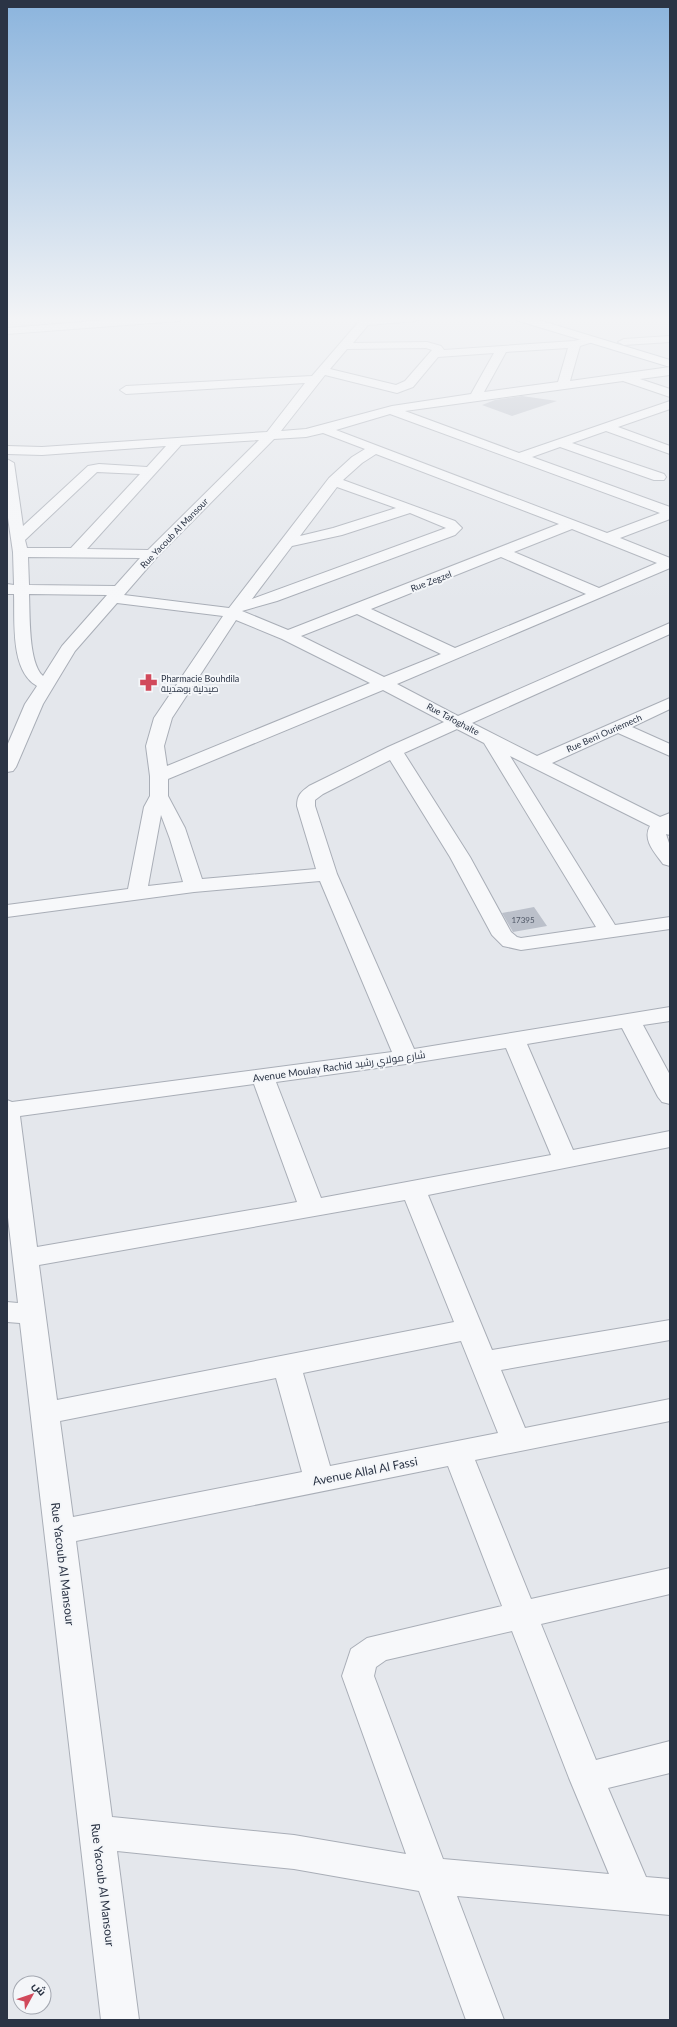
<svg xmlns="http://www.w3.org/2000/svg" width="677" height="2027" font-family="Lato,Cairo,sans-serif">
<style>
.building{fill:#bbc0ca}
.lines{fill:none;stroke-linecap:round;stroke-linejoin:round}
.minor-casing{stroke:#a9aeb7;stroke-width:2}
.major-casing{stroke:#a3abb8;stroke-width:2}
.minor{fill:#f7f8fa;fill-rule:evenodd}
.major{fill:#fff;fill-rule:evenodd}
.labels{text-anchor:middle;dominant-baseline:central;stroke-width:4;stroke-linejoin:round;paint-order:stroke}
.number-label{font-size:8px;fill:#4f5766}
.far-street-label{font-size:9px;fill:#2b3445;stroke:#f4f6f9}
.far-poi-label{font-size:9px;fill:#2b3445;stroke:#f4f6f9;text-anchor:start}
.street-label{font-size:10px;fill:#2b3445;stroke:#f4f6f9}
.near-street-label{font-size:12px;fill:#2b3445;stroke:#f4f6f9}
</style>
<rect width="100%" height="100%" fill="#e4e7ec"/>
<path class="building" d="M522 396 557 401 512 416 482 405 495 400Z
M534 907 547 926 513 932 502 913Z"/>
<g class="lines">
<defs>
<path id="minor" d="M132 318H184L179 321 7 334V328Z
M362 318H421L416 321 368 325 353 343 427 342 441 346 444 350 574 341 589 337 593 338 595 340 593 342 580 346 570 381 670 367V375L640 379 670 389V397L623 381 405 411 519 453 670 401V409L618 427 670 446V454L606 431 572 443 664 474 666 477 664 480H654L560 447 532 457 670 507V519L620 538 670 558V568L397 684 458 716 670 623V634L472 723 537 756 670 698V709L632 727 670 744V756L618 733 552 763 660 817 670 813V835L666 834 670 846V866L663 864C655 853 642 840 650 826L510 756 615 925 670 917V929L521 950 503 946 492 935 450 857 390 760 323 794 315 800V806L337 874 414 1049 670 1007V1021L643 1025 670 1075V1104L662 1102 658 1097 622 1028 527 1044 573 1150 670 1131V1147L428 1195 492 1350 670 1320V1340L501 1370 525 1428 670 1399V1421L475 1460 531 1599 670 1568V1594L541 1624 596 1760 670 1741V1773L608 1788 646 1877 670 1879V1915L457 1896 504 2020H466L419 1891 294 1869 117 1851 139 2020H101L20 1323 7 1322V1302L18 1303 7 1209V1100L12 1102 392 1052 320 881 194 892 7 917V905L128 889 144 807 150 796V776L146 746 154 718 223 616 117 603 75 651 43 704 16 767 13 771 7 772V746L25 704 37 686C10 671 15 621 14 594H7V584L14 585 13 552 7 511V459L14 463 23 526 88 466 99 464 147 467 166 446 42 455 7 454V446L42 447 267 432 305 383 126 394 120 390 126 386 312 376ZM426 348 432 350 405 381 396 385 330 369 347 349ZM568 348 558 382 484 392 506 352ZM494 353 471 394 392 406 306 429 281 431 325 375 397 393 413 387 438 357ZM390 414 660 513 607 533 336 430ZM323 433 365 449 352 457 329 478 229 608 124 595 157 557 274 439 306 437ZM259 440 148 550 87 549 181 445ZM376 454 559 524 288 630 242 611 277 601 455 535 462 528 455 521 343 480 362 463ZM97 472 140 474 71 548H27L25 540ZM337 487 396 508 333 528 300 536ZM410 513 446 528 252 599 292 546 342 535ZM572 529 657 563 599 588 514 552ZM28 557 140 558 115 586 29 585ZM501 557 586 594 455 648 371 609ZM29 594 107 595 62 646 43 676C28 663 30 613 29 594ZM357 614 441 654 384 677 301 636ZM236 620 282 639 370 683 167 766 164 746 172 718ZM383 690 444 722 388 747 309 786C301 792 297 795 297 806L316 869 202 879 185 828 168 796V779ZM457 729 484 743 596 927 521 938 517 937 511 932 470 857 404 753ZM161 815 170 839 183 882 148 886ZM506 1048 551 1155 321 1198 276 1082 406 1064ZM254 1084 297 1202 37 1247 20 1116ZM405 1200 454 1322 57 1400 39 1265ZM461 1341 498 1433 330 1466 303 1373ZM276 1378 302 1472 73 1517 60 1421ZM448 1466 502 1606 367 1638 351 1649 342 1676 406 1854 294 1835 112 1817 76 1541ZM512 1631 569 1778 609 1874 443 1859 374 1676 376 1667 386 1660Z
M670 336V342L624 345 618 342 624 339Z"/>
<path id="major" d="M515 318H532L670 360V367L516 320Z"/>
</defs>
<use href="#minor" class="minor-casing"/>
<use href="#major" class="major-casing"/>
<use href="#minor" class="minor"/>
<use href="#major" class="major"/>
</g>
<linearGradient id="sky" x2="0" y2="1"><stop stop-color="#8bb4dd"/><stop offset="0.53" stop-color="#f3f4f6"/><stop offset="1" stop-color="#f3f4f6" stop-opacity="0"/></linearGradient>
<rect width="677" height="602" fill="url(#sky)"/>
<defs>
<symbol id="pharmacy-bare" viewBox="-9 -9 18 18"><path d="M-2-6h4v4h4v4h-4v4h-4v-4h-4v-4h4Z" fill="#d1495b" stroke="#f4f6f9" stroke-width="2.5" paint-order="stroke"/></symbol>
</defs>
<g fill-rule="evenodd">
<use href="#pharmacy-bare" x="136" y="670" width="25" height="25"/>
</g>
<g class="labels">
<g class="number-label">
<text x="523" y="920">17395</text>
</g>
<g class="far-street-label">
<text transform="translate(174 533) rotate(-46)">Rue Yacoub Al Mansour</text>
<text transform="translate(431 581) rotate(-21)">Rue Zegzel</text>
<text transform="translate(453 719) rotate(28)">Rue Tafoghalte</text>
<text transform="translate(604 733) rotate(-24)">Rue Beni Ouriemech</text>
</g>
<g class="far-poi-label">
<text x="161" y="678">Pharmacie Bouhdila<tspan x="161" dy="10">صيدلية بوهديلة</tspan></text>
</g>
<g class="street-label">
<text transform="translate(339 1066) rotate(-8)">Avenue Moulay Rachid شارع مولاي رشيد</text>
</g>
<g class="near-street-label">
<text transform="translate(365 1471) rotate(-11)">Avenue Allal Al Fassi</text>
<text transform="translate(63 1564) rotate(83)">Rue Yacoub Al Mansour</text>
<text transform="translate(103 1885) rotate(83)">Rue Yacoub Al Mansour</text>
</g>
</g>
<rect width="677" height="2027" fill="none" stroke="#2b3445" stroke-width="16"/>
<g transform="translate(32 1995) rotate(50)"><circle r="19" fill="#f4f6f9" stroke="#a4a8b1"/>
<path d="M0-3L7 15L0 10L-7 15Z" fill="#d1495b"/>
<text y="-6" font-size="11" font-weight="bold" text-anchor="middle" fill="#2b3445">ش</text>
</g>
</svg>
